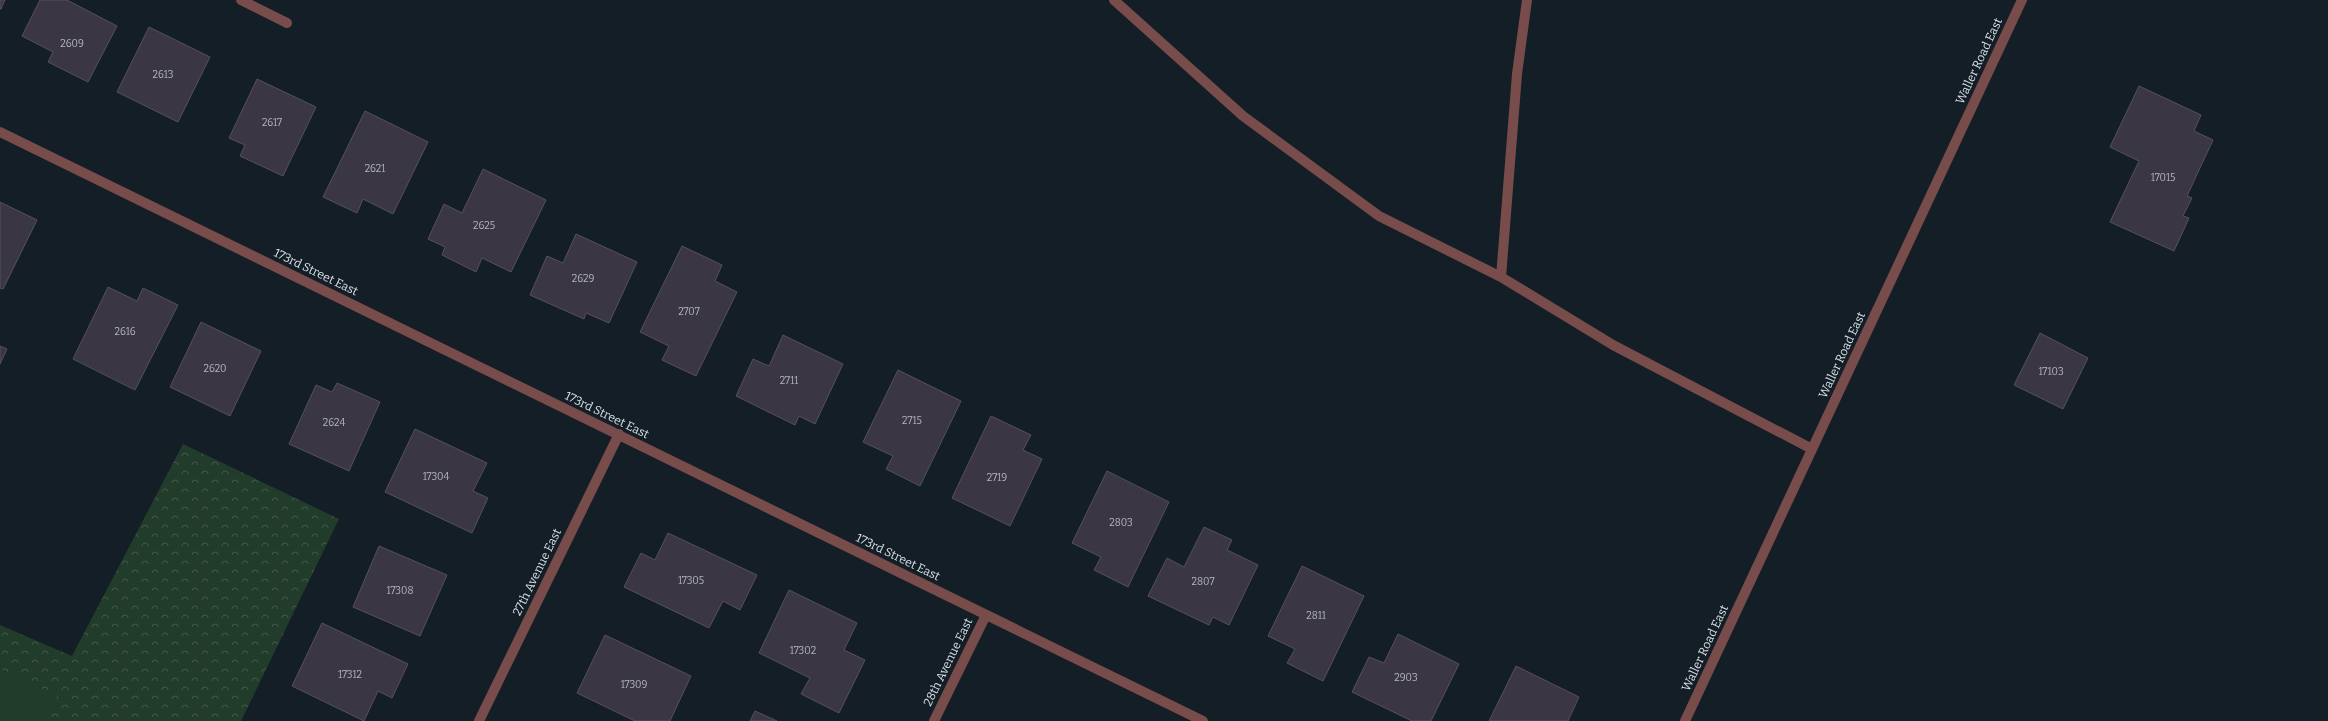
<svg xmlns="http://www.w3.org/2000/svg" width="2328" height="721" font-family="Bitter,serif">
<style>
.park{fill:url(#park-crowns)}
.garden{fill:#223c2b}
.building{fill:#3b3643;stroke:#56505e}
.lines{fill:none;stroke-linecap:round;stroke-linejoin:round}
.minor{stroke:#774c4b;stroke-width:10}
.labels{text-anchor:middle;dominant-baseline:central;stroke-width:3;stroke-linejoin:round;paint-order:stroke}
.number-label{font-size:10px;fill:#b2b6be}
.street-label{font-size:12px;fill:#d9e0e7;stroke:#141e27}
</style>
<defs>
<pattern id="park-crowns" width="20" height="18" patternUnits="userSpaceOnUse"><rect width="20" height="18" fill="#223c2b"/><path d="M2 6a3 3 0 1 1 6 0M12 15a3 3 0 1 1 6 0" fill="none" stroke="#42584a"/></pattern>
</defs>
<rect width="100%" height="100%" fill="#141e27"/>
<path class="park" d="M183 444 339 519 241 721H0V625L72 656Z"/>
<path class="garden" d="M0 669 57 696 45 721H0Z"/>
<path class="building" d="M0 0H5L1 9H0Z
M40 0H67L117 26 88 82 48 62 53 52 22 36Z
M149 27 210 57 178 122 117 92Z
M257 79 316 107 283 176 240 156 245 145 229 138Z
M2139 86 2201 115 2194 131 2213 140 2187 196 2192 198 2183 216 2189 218 2174 251 2110 222 2139 161 2110 147Z
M365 111 428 142 393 214 363 199 357 213 323 197Z
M483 169 546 200 511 272 482 258 476 272 442 255 445 247 428 239 444 204 462 213Z
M0 202 37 220 3 289 0 288Z
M576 234 637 262 609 323 586 313 584 319 530 295 547 256 563 263Z
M682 246 722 265 715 281 737 292 696 376 662 360 669 346 640 332Z
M108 287 137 301 143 288 178 305 135 390 73 359Z
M201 322 261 351 230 416 170 387Z
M2040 333 2088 358 2063 409 2014 385Z
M783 335 843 364 815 424 799 416 795 425 736 396 753 359 769 366Z
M0 346 7 349 0 364Z
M898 370 961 401 920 486 886 469 893 456 863 442Z
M337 383 380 402 349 471 289 444 316 385 332 392Z
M991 416 1031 435 1023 450 1042 459 1010 526 952 498Z
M415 429 487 463 473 491 488 498 472 533 385 492Z
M1107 471 1169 502 1128 587 1094 570 1101 557 1072 543Z
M1204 527 1232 540 1227 550 1258 565 1229 625 1213 617 1209 625 1148 596 1167 558 1184 567Z
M668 533 757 575 740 610 723 601 709 628 624 587 641 553 655 560Z
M379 546 447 575 420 636 353 607Z
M1302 566 1364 596 1323 681 1287 663 1295 649 1268 636Z
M789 590 857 623 844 650 865 660 839 713 801 694 810 678 759 653Z
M322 623 408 664 392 698 378 691 364 721 292 686Z
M1398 634 1459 664 1431 721H1412L1352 692 1369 657 1384 663Z
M605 635 691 676 670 721H635L577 693Z
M1516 666 1579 697 1568 721H1489Z
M755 711 777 721H750Z"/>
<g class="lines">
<path class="minor" d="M241 0 287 23
M1114 0 1243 116 1379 216 1501 277 1613 345 1812 449
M0 132 1203 721
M1501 277 1517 74 1527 0
M479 721 619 434
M934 721 986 615
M1685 721 2022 0"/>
</g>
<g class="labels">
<g class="number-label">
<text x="72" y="44">2609</text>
<text x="163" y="75">2613</text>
<text x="272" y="123">2617</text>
<text x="375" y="169">2621</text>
<text x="2163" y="178">17015</text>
<text x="484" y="226">2625</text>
<text x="583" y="279">2629</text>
<text x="689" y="312">2707</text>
<text x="125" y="332">2616</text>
<text x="215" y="369">2620</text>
<text x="2051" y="372">17103</text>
<text x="789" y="381">2711</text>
<text x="912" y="421">2715</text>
<text x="334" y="423">2624</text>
<text x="436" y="477">17304</text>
<text x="997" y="478">2719</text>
<text x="1121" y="523">2803</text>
<text x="691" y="581">17305</text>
<text x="1203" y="582">2807</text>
<text x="400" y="591">17308</text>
<text x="1316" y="616">2811</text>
<text x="803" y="651">17302</text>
<text x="350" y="675">17312</text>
<text x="1406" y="678">2903</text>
<text x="634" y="685">17309</text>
</g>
<g class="street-label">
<text transform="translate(1979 61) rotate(-65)">Waller Road East</text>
<text transform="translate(316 272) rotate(26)">173rd Street East</text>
<text transform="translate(1842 355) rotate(-65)">Waller Road East</text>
<text transform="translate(607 415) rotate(26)">173rd Street East</text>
<text transform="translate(898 557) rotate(26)">173rd Street East</text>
<text transform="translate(537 572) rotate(-64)">27th Avenue East</text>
<text transform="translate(1705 648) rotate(-65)">Waller Road East</text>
<text transform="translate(948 662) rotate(-64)">28th Avenue East</text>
</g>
</g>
</svg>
